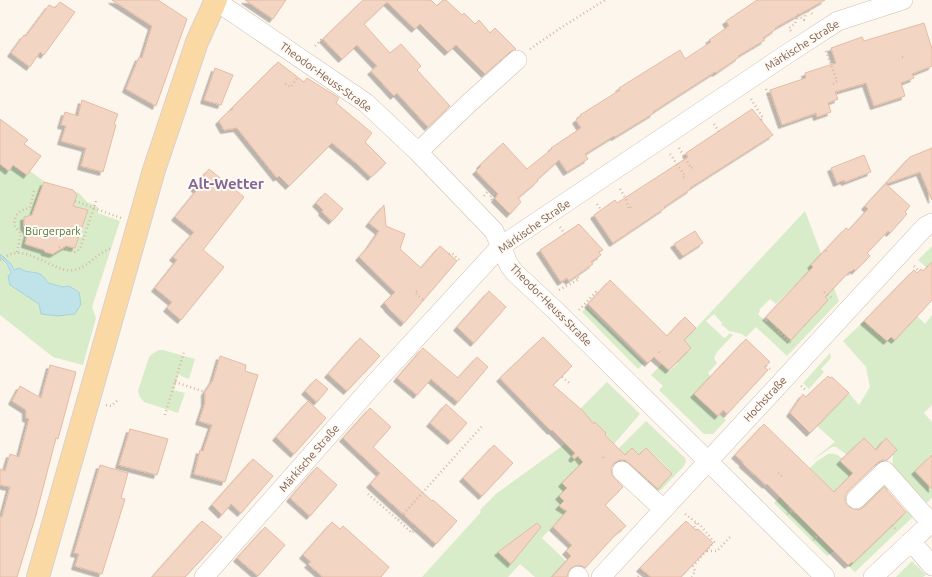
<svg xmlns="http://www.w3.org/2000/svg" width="932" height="577" font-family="Ubuntu,sans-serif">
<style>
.green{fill:#d8ecc9;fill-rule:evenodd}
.water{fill:#bfe3e8;stroke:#a5d3da}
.building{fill:#f3d5c3;stroke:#e6bba3;filter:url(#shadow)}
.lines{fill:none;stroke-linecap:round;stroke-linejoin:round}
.minor-casing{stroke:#d1beb0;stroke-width:20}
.major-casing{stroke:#dad1cd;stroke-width:24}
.path{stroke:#d9b8a5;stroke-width:2.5;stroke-dasharray:1 3;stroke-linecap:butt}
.minor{stroke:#fff;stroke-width:19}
.major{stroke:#fbd9a5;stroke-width:22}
.labels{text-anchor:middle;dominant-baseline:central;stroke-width:4;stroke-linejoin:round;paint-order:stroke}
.street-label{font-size:11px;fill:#7a5c4d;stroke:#fffaf3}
.park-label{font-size:11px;fill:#537a41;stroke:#fffaf3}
.district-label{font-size:15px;font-weight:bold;fill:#846695;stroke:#fffaf3}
</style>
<defs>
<filter id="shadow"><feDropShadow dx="-3.5" dy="3.5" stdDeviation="0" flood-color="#0004"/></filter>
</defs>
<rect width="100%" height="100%" fill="#fdf6ec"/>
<path class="green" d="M0 164 9 171 13 165 27 175 30 171 45 182 79 193 87 202 98 207V213L120 221 92 307 96 318 83 365 53 357 0 315V257C10 268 11 271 10 285L58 316 75 314 81 304 79 291 69 286 63 287 48 283C40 269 28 272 14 270L11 264 0 254Z
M805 211 839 301 787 356 756 327 746 337 742 334 729 331 721 324 722 323 714 314 706 321 723 337 725 338 730 333 733 335 717 352 714 358 717 363 708 373 710 376 694 394 718 416 720 414 726 420 713 434H704L659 390 663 386 651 375 662 364 670 371 678 363 670 356ZM803 277 828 300 791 340 769 320 766 322 758 314 760 311 759 310 770 299 776 304Z
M932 246V272L918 260Z
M587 307 644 363 638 369 582 312Z
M932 315V405L924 413 932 422V455L915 471 932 489V498L921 508 892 470 893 454 897 450 887 439 876 450 864 438 847 455 836 447H832L811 461 835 442 817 426 848 392 859 405 870 387 866 367 843 341 864 321 887 341 891 337 895 340 917 316 925 324Z
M159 350H163L195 359 189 379 181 376 179 374 174 390 185 393 178 413 144 402 140 397 138 391 149 357 152 354Z
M830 353 831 358 821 369 824 372 809 389 803 383Z
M607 382 640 414 614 444 595 423 594 424 579 410Z
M646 421 685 458 686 462 683 467 655 496 656 490 671 475C670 468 652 454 646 448L639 455 632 448 622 458 629 466H624L612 455Z
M565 444 585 464 573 472 562 483 567 488 559 496 564 501 559 506 565 512 542 538 567 562 552 577H535L520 564 508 577H422L481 512 480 510 497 493Z
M828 454C841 452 847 464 853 473L837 488 848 499 842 505 851 514 866 498 870 500 881 488 878 482 891 487 856 521 808 470 817 461Z
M780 497 789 505 788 507 795 514 796 513 834 551 827 556 774 503Z
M911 507 916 514 855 572 847 565 852 562H854Z
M912 561 926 575 923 577H896Z"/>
<path class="water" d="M0 254 11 264 14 270 19 268C31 276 39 267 48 283L63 287 69 286 79 292 81 304 75 314 58 316 41 314 39 304 10 285 8 276 11 273 7 264 0 257Z"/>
<path class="building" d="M112 0H158L187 19 156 106 126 89 139 57 142 58 152 26Z
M245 0H286L273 19Z
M363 0H431L437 6 443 0H446L462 15 464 13 475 24 479 20 490 33 495 28 516 49 510 52 485 74 456 45 448 52 420 24 415 29 387 2 364 24 390 53 401 44 421 66 417 70 450 106 428 127 397 93 394 96 371 71 377 66 357 45 342 59 323 39Z
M757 0H825L775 28 776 29 763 38 765 40 738 56 739 57 716 73 715 72 679 95 653 112 654 113 615 137 614 136 585 154 588 159 567 172 559 160 537 180 538 181 518 198 521 202 510 214 495 199 498 194 476 171 481 166 480 165 503 143 527 169 552 149 551 148 581 128 576 120 581 116 580 115 620 90 619 88 680 50 685 59 711 42 709 40 729 26 726 21Z
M60 2 75 12 44 55 40 52 30 67 11 53 24 35 26 36 49 5 55 8Z
M924 23 932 49V66L912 74 914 78 901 83 905 96 874 106 866 83 835 92 838 99 828 103 831 112 817 117 816 113 782 125 770 90 806 78 805 73 836 63 831 48 862 37 864 41Z
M278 62 304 82 307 78 339 98 336 103 372 133 365 142 386 163 371 177 355 162 332 143 289 186 279 176 277 178 237 128 224 130 219 121 228 112 233 109H231Z
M215 68 233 75 221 105 204 100Z
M82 100 118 114 114 124 116 125 103 172 81 166 86 148 61 141 66 126 61 125 65 112 78 116Z
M752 109 773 135 690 188 691 189 664 207 665 208 613 243 594 215 615 200 617 203 688 157 686 153Z
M0 119 28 140 24 144 41 156 27 175 13 165 9 171 0 164Z
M932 148V200L920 172 886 184 910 206 905 212 907 214 890 233 888 231 867 253 870 256 855 271 854 269 851 272 850 271 825 297 828 300 791 340 766 317 813 267 811 265 825 250 826 252V249L846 228 849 230 868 209 865 206 910 157Z
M864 155 871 172 845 182 844 180 837 183 831 168Z
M209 169 244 197 203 250 224 267 181 320 167 308 172 302 155 288 177 260 173 257 194 232 175 217 197 190 194 187Z
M44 182 73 190 77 195 73 206 88 210 75 248 66 246 53 254 45 252 44 250 25 244 28 232 24 226V217L32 215Z
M325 193 343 209 332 221 322 212 323 210 316 203Z
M384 205 386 226 405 234 400 249 421 268 440 246 457 261 404 323 388 308V307L384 303 395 292 359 257 369 246 379 231 369 223Z
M579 224 603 250 599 252 601 255 591 262 593 264 569 281 567 278 561 282 540 250Z
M695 231 703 243 683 256 674 244Z
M932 262V300L895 340 891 337 887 341 864 321 914 270 917 273 921 269 923 271Z
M610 280 667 336 685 317 696 328 684 340 691 348 669 370 654 357 648 363 588 304Z
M489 291 506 307 474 343 457 327Z
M543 337 572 366 553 385 583 411 594 424 595 422 606 433 605 435 625 455 632 448 639 455 646 448 672 474 658 489 629 463 625 460H619L614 463 611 468 612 475 623 487 605 505 626 526 616 534 585 568 580 565 575 566 570 569 568 573 567 577H552L571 556 566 551 572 545 553 527 567 511 559 506 564 501 559 496 567 488 562 483 583 462 578 456 574 459 572 457 575 453 552 430 551 431 500 378Z
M360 338 380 356 347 391 328 374Z
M746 339 770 362 764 367 768 370 727 414 723 410 718 416 694 394Z
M423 348 458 378 477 357 488 367 458 402 431 379 417 395 397 378Z
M220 356 246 365 245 371 258 375 225 482 194 474 200 450 203 451 212 425 199 421 205 403V392L213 380Z
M50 365 76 372 58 439 56 438 36 515 17 577H0V517H2L10 487 0 485V469L5 471 10 454 19 457 29 419 26 418V410L12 401 20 386 41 398Z
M828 376 830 378 832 377 849 393 810 433 790 413 803 394 806 397Z
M316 379 328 389 317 402 305 391Z
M308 401 326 418 294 454 276 437Z
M446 404 467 423 451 441 430 423Z
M370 408 391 427 373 447 432 501 433 500 457 521 436 544 370 484 380 473 343 438Z
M764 424 834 492 853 473 840 461 864 438 876 450 886 438 897 450 887 460H882L877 463 848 491 845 496V502L848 506 853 509 859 510 864 507 884 487 906 512 853 563 852 562 848 565 767 484 766 485 743 464V462L735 455Z
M130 429 168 439 157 475 119 465Z
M494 445 513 463 482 496 463 478Z
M932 455V489L915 471Z
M253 459 273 476 241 513 231 504 222 515 212 505Z
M100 465 128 473 121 498 125 499 102 574 75 566 79 554 74 553Z
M317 467 337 485 310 516 290 498Z
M202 521 222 537 185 577H152Z
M686 521 696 530 698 529 713 543 681 577H651L640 568Z
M332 522 340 529 343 526 389 567 381 577H323L308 564 311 562 303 555Z
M537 523 541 527 511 564 498 552Z
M265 527 285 545 258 576 237 558Z"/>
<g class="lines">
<defs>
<path id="minor" d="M216 1 366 103 418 152 494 231 509 265 515 273 556 311 825 577
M418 152 469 103 517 60
M622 471 663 509
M856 499 885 471 931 523
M911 541 932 566
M578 576 579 577
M204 577 374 384 501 246 787 54 838 21 903 0
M601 577 921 231 926 226 932 223
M873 577 932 522"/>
<path id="major" d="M38 577 154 170 197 42 216 0"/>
</defs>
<use href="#minor" class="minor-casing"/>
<use href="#major" class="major-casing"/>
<path class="path" d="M791 31 789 28 795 24 798 15 804 20 807 10 814 15
M315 46 321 40 328 48 330 47
M530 49 562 27 605 0
M826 51 837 81 833 84
M902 57 906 56
M285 84 291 87 297 78
M766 89 775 110 776 109
M751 99 763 118 761 120
M714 124 719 132
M679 148 691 168 693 167
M670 154 685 176 683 178
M620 189 626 199 629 209 631 207
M484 196 492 187
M492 200 490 197 495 192
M75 201 121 218
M597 204 601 210
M560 227 565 234
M59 247 75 252 80 249 96 201
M17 252 21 234 14 225C15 214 19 210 30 208L34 191
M449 254 452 253 461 262
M0 260C5 257 10 253 17 253 26 252 46 262 54 266 58 267 62 270 66 270 85 273 95 253 112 248
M914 266 919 271
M559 290 579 279 576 276
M417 291 415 293 425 301
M824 292 833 299
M579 310 596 292 598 293
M778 328 777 330 793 345
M659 352 662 355
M766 366 770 369
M562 377 571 384
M175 382 205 392
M801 386 807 391
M106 405 111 406 118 400
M722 413 726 417
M165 415 184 352
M603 457 604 459
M736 463 739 459
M778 473 782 476
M368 494 398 520 483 425
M685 514 701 526 714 542 693 566 695 571 692 577
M787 514 792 511
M398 520 412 533 417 527
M696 523 694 526 697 530
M892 525 897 530
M813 540 818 535
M707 551H717L731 536
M638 577 642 573 646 577
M649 577 650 576"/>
<use href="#minor" class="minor"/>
<use href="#major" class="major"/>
</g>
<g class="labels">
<g class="street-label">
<text transform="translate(802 45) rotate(-32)">Märkische Straße</text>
<text transform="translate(326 77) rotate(36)">Theodor-Heuss-Straße</text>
<text transform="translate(534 226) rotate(-35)">Märkische Straße</text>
<text transform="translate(551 305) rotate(45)">Theodor-Heuss-Straße</text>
<text transform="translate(765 399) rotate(-47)">Hochstraße</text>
<text transform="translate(309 458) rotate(-49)">Märkische Straße</text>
</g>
<g class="park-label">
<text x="53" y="231">Bürgerpark</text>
</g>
<g class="district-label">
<text x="226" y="183">Alt-Wetter</text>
</g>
</g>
</svg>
